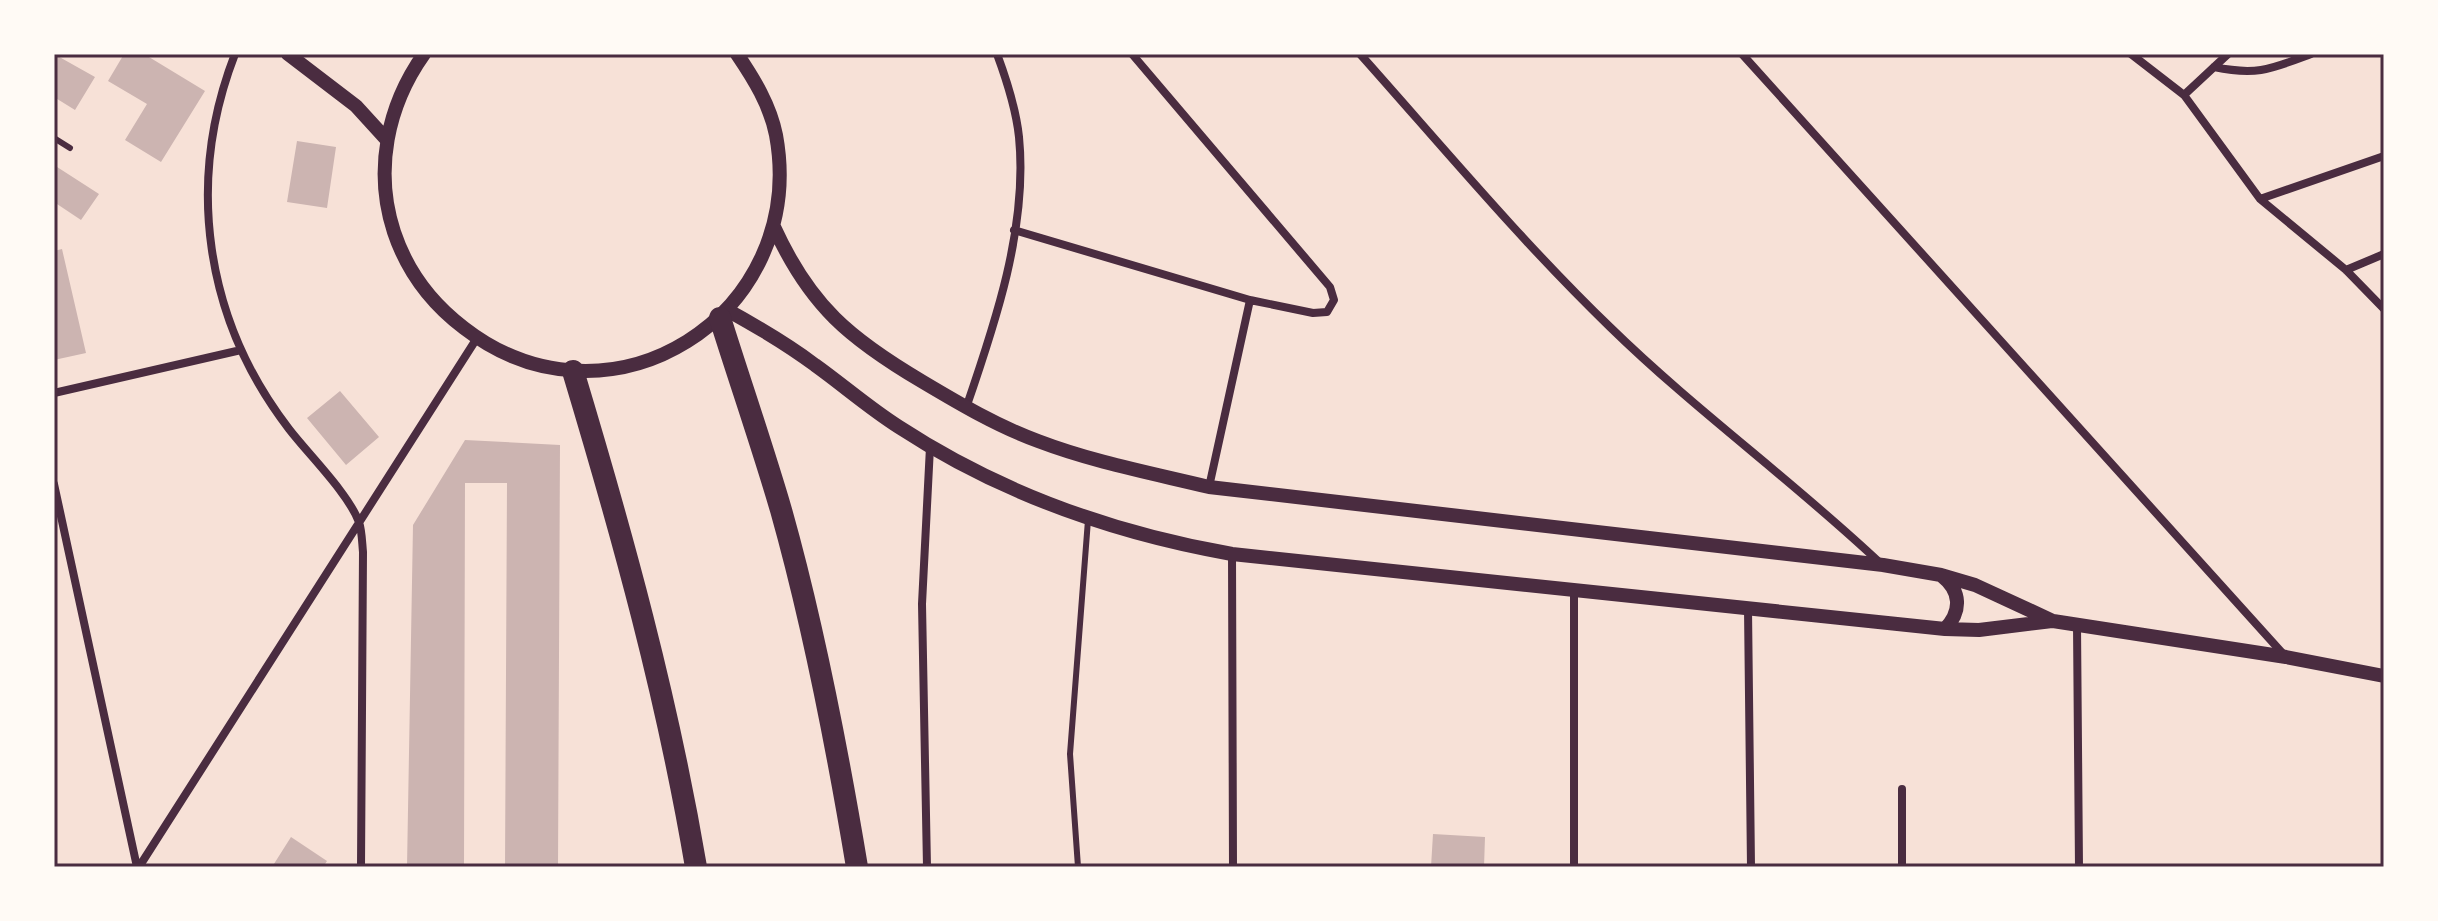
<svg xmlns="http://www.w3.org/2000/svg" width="2438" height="921" font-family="Bitter,serif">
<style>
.building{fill:#ccb4b1}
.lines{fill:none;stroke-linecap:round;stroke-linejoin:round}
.service{stroke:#4a2c40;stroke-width:6}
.minor{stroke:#4a2c40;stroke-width:8}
.tertiary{stroke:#4a2c40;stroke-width:14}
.trunk{stroke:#4a2c40;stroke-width:22}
.neatline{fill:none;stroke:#4a2c40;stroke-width:3}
</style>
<rect width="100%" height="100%" fill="#f7e1d7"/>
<path class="building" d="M54 54 95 77 75 110 54 97Z
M124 54H144L205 91 161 162 125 140 147 104 108 81Z
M297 141 336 147 327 208 287 202Z
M54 165 99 194 81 220 54 202Z
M62 249 86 353 54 360V251Z
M340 391 379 437 346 465 307 418Z
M465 440 560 445 558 867H505L507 483H465L464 867H407L413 525Z
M1433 834 1485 837 1484 867H1431Z
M291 837 327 861 323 867H272Z"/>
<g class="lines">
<path class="service" d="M54 138 70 148
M1078 867 1070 754 1088 520"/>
<path class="minor" d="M235 54C185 183 205 320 289 429 309 455 348 493 359 522 362 531 362 542 363 552L361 867
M1360 54C1442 146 1521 241 1610 327 1695 410 1792 480 1879 562
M1742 54 2285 656
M2131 54 2184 95 2260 199 2346 270 2384 309
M2214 67C2257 76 2271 69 2311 54
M2184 95 2228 54
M2260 199 2384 156
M1014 230 1250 300 1313 313 1327 312 1334 300 1330 287 1132 54
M2346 270 2384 254
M54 393 241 350
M966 408C995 324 1028 227 1019 137 1016 108 1007 81 997 54
M54 484 137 867
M1209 487 1250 300
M1232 554 1233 867
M1748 609 1751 867
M2077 625 2079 867
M1902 789V867
M139 867 477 338
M927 867 922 604 930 447
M1574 867V592"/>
<path class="tertiary" d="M288 54 356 106 387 140
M424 54C387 106 374 171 394 232 407 271 431 303 464 328 610 441 809 315 776 135 770 105 754 79 737 54
M774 227C810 306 850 339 923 382 960 404 997 426 1038 441 1093 462 1151 473 1209 487L1883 565 1941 575 1975 585 2053 621 2286 657 2384 676
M727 310C758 327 787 344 815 365 843 385 869 408 899 427 1000 493 1113 533 1232 554L1945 629 1979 630 2052 621
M1942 576C1961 591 1962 611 1945 629"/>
<path class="trunk" d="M720 318C740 382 762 445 781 510 814 627 837 747 857 867
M573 371C623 537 667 696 696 867"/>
</g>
<rect width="2438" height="921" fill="none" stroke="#fffaf5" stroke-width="112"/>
<rect x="56" y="56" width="2326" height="809" class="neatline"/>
</svg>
